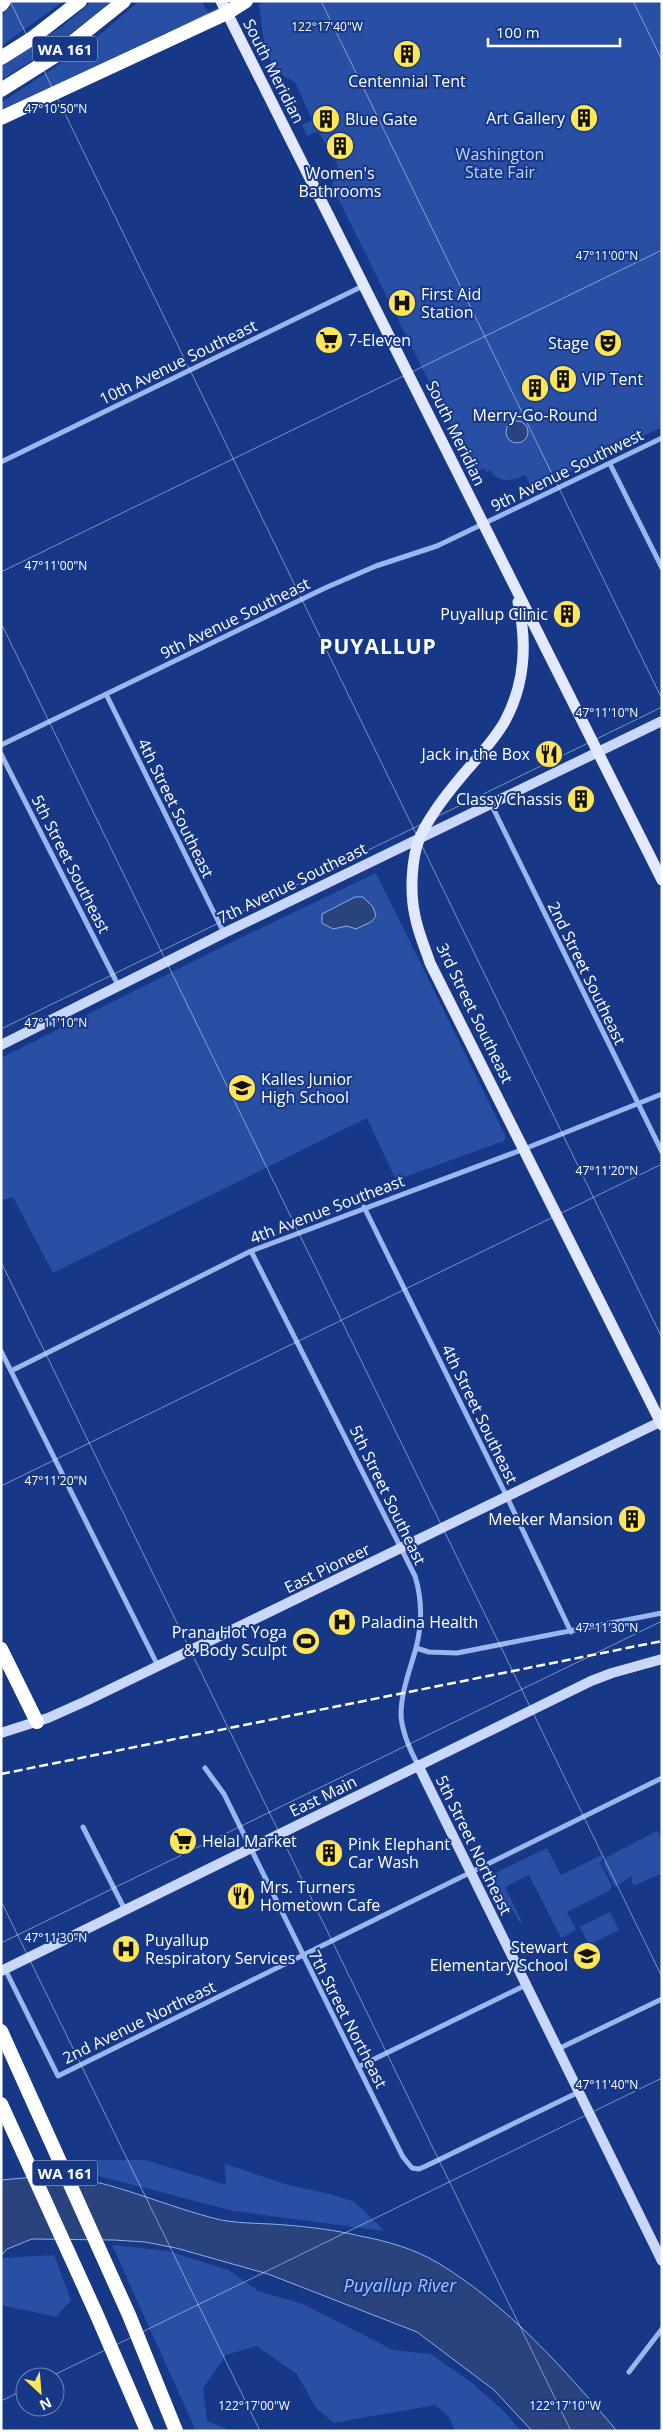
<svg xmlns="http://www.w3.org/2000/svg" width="663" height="2432" font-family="'Open Sans',sans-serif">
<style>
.green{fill:#284fa4}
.water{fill:#2a437d;stroke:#8daef1}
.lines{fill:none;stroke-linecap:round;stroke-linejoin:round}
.street{stroke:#9bb5ee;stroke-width:5}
.secondary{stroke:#c8d7fa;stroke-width:10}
.primary{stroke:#e2e9ff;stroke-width:11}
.highway{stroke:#fff;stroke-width:14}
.rail{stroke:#fff;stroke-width:2.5;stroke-dasharray:9 4;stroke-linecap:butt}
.ticks{fill:none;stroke:#fff;stroke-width:1;stroke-opacity:0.45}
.labels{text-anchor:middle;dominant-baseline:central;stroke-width:4;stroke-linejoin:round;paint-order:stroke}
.shield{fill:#163886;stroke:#b9c3db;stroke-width:1}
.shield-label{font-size:15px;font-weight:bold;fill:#fff}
.street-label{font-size:16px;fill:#fff;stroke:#163886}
.poi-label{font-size:16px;fill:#fff;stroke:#163886;text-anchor:start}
.park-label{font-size:16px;fill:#c1d3fa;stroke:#163886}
.water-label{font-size:18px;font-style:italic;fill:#a7c0f5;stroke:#163886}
.district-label{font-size:21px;font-weight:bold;letter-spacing:1px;fill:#fff;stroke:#163886}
.ticks-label{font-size:12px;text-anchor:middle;fill:#fff;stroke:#163886;stroke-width:4;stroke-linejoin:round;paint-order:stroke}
</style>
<rect width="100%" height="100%" fill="#163886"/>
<path class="green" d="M13 1H64L1 46V18Z
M92 1H114L47 51 1 80V67L63 26Z
M139 1H202L210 17 1 111V103L88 45Z
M262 1H662V427L533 490 525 475C513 481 498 484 490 470L486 472 484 468 474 473 332 186 338 166 318 131 307 136 302 125 312 120 295 82 277 72 265 49 259 5Z
M376 873 506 1137 504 1141 396 1180 367 1118 53 1273 13 1197 1 1201V1058L228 944Z
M657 1831 662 1839V1873L634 1886 631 1880 632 1876 615 1887 603 1863 607 1857Z
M547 1848 561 1875 602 1855 603 1858 600 1863 612 1886 609 1891 567 1912 576 1930 561 1938 529 1875 505 1887 522 1922 520 1923 513 1910 507 1913 490 1879 491 1875Z
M610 1912 619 1930 589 1945 580 1927Z
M73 2160H146L226 2185 225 2164 288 2185 330 2194 355 2202 384 2231 234 2211 79 2171Z
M112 2245 168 2251 229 2270 258 2291 303 2304 393 2350 431 2354 472 2383 504 2411 521 2431H455L449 2417 435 2405 334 2423 316 2408 297 2374 256 2346 226 2355 203 2388 207 2421 232 2431H196Z
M54 2255 71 2300 56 2317 1 2305V2258Z"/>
<path class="water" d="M506 432a11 11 0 1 1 22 0a11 11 0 1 1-22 0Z
M355 897H363L373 907 376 916 371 922 356 929 347 926 333 929 322 923V914Z
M57 2175C114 2181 166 2207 221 2220 243 2224 264 2223 285 2225 310 2227 335 2230 360 2236 387 2241 415 2249 438 2263 508 2305 565 2370 617 2431H532L494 2390 417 2332 268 2274 176 2248 145 2242 114 2240 32 2239 7 2249 1 2256V2180Z"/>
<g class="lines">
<path class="street" d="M1 462 363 286
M610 464 662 568
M106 694 224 933
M1 745 325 588 376 566 437 546 662 438
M1 754 118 985
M491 804 662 1152
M364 1207 507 1497 571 1632
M251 1251 415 1576C422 1599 422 1625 416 1648 410 1670 401 1692 401 1715 402 1733 410 1750 418 1765
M1 1351 158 1666
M11 1371 251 1251 524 1149 662 1094
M416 1648 429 1652 457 1653 662 1613
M205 1768 224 1794 385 2121 403 2157 412 2168 419 2169 426 2166 579 2092
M83 1827 125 1910
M5 1969 58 2076 662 1778
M558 2049 662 1999
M358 2067 526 1985
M629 2372 662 2329"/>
<path class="secondary" d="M1 1045 224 933 662 721
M1 1733 48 1718 86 1701 662 1421
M418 1765 662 2261
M1 1971 591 1681 612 1673 662 1659"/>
<path class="primary" d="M221 1 662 880
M518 602C527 642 525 684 505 721 494 741 476 759 461 777 445 796 430 815 420 837 411 859 410 893 415 916 418 932 425 948 430 963L662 1425"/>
<path class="highway" d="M1 5 4 1
M1 58 31 39 80 1
M1 90 55 56 124 1
M1 118 227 13 246 1
M1 1649 37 1722
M1 2031 129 2315 176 2431
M1 2104 96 2313 147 2431"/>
<path class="rail" d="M1 1774 662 1641"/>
</g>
<path class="ticks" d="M10 1 662 1338M321 1 662 699M633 1 662 60M1 115 234 1M1 572 662 250M1 623 662 1977M1 1029 662 707M1 1262 571 2431M1 1486 662 1164M1 1901 260 2431M1 1943 662 1621M50 2377 662 2078M1 2401 25 2389"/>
<defs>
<symbol id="building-disc" viewBox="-11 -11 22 22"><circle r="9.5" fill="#ffe558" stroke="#163886"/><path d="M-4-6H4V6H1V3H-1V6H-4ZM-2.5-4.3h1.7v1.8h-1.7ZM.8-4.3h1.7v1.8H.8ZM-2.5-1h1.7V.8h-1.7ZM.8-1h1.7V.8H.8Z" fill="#111"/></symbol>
<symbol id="hospital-disc" viewBox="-11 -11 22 22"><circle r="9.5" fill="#ffe558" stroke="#163886"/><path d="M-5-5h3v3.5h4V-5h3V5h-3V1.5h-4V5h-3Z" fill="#111"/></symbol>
<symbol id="supermarket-disc" viewBox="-11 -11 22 22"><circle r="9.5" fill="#ffe558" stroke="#163886"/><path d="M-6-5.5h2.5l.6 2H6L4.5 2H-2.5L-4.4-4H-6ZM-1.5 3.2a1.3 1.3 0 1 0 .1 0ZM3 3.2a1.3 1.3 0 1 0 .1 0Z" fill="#111"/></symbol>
<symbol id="theatre-disc" viewBox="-11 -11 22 22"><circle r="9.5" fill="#ffe558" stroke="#163886"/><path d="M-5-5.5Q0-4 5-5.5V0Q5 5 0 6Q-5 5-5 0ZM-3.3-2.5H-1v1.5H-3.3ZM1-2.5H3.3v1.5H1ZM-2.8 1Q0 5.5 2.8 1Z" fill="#111"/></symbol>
<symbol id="restaurant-disc" viewBox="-11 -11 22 22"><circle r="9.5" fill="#ffe558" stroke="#163886"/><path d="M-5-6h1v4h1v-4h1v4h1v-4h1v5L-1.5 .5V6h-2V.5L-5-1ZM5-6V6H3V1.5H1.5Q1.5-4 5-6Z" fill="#111"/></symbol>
<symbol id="school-disc" viewBox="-11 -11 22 22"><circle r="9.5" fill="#ffe558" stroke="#163886"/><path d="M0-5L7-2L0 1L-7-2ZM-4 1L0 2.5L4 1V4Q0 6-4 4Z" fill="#111"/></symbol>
<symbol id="stadium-disc" viewBox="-11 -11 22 22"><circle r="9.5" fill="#ffe558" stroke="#163886"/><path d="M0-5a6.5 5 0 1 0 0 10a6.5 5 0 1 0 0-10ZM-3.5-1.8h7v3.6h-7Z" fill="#111"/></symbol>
</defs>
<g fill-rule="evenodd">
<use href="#building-disc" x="391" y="38" width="32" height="32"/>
<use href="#building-disc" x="568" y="102" width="32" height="32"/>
<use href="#building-disc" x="310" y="103" width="32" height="32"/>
<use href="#building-disc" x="324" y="130" width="32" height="32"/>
<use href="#hospital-disc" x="386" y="287" width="32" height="32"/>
<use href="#supermarket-disc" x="313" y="324" width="32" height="32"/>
<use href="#theatre-disc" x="592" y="327" width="32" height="32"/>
<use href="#building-disc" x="547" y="363" width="32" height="32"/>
<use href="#building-disc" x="519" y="372" width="32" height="32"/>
<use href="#building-disc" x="551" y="598" width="32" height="32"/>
<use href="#restaurant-disc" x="533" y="738" width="32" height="32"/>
<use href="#building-disc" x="565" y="783" width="32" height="32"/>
<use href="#school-disc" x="226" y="1072" width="32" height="32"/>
<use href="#building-disc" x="616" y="1503" width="32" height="32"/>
<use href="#hospital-disc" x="326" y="1606" width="32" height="32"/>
<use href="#stadium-disc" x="290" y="1625" width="32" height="32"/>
<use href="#supermarket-disc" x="167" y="1825" width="32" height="32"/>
<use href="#building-disc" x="313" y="1837" width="32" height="32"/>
<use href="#restaurant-disc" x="225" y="1880" width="32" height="32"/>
<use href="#hospital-disc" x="110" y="1933" width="32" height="32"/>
<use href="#school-disc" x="571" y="1940" width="32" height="32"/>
</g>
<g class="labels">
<g class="shield">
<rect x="32.5" y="36.5" width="65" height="25" rx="4"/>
<rect x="32.5" y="2160.5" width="65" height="25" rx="4"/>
</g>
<g class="shield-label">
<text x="65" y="49">WA 161</text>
<text x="65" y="2173">WA 161</text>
</g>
<g class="street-label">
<text transform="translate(274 71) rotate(63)">South Meridian</text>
<text transform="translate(178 362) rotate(-26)">10th Avenue Southeast</text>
<text transform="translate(456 433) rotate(64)">South Meridian</text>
<text transform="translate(567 470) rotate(-26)">9th Avenue Southwest</text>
<text transform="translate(235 618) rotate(-26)">9th Avenue Southeast</text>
<text transform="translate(176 808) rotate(64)">4th Street Southeast</text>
<text transform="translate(71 864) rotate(63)">5th Street Southeast</text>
<text transform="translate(292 883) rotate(-26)">7th Avenue Southeast</text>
<text transform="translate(587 973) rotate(64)">2nd Street Southeast</text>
<text transform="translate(475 1013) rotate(64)">3rd Street Southeast</text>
<text transform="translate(327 1209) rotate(-21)">4th Avenue Southeast</text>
<text transform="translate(480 1414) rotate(64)">4th Street Southeast</text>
<text transform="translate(388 1495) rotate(64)">5th Street Southeast</text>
<text transform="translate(327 1568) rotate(-26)">East Pioneer</text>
<text transform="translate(323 1796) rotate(-26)">East Main</text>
<text transform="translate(474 1845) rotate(64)">5th Street Northeast</text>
<text transform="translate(348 2019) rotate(63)">7th Street Northeast</text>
<text transform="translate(139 2022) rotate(-26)">2nd Avenue Northeast</text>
</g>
<g class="poi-label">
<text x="407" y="81" text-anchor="middle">Centennial Tent</text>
<text x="565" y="118" text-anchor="end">Art Gallery</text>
<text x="345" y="119">Blue Gate</text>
<text x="340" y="173" text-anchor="middle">Women's<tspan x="340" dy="18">Bathrooms</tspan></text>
<text x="421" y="294">First Aid<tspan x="421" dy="18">Station</tspan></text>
<text x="348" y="340">7-Eleven</text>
<text x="589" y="343" text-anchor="end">Stage</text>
<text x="582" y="379">VIP Tent</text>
<text x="535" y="415" text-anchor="middle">Merry-Go-Round</text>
<text x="548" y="614" text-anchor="end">Puyallup Clinic</text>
<text x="530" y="754" text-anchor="end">Jack in the Box</text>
<text x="562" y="799" text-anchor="end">Classy Chassis</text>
<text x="261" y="1079">Kalles Junior<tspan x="261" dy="18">High School</tspan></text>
<text x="613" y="1519" text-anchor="end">Meeker Mansion</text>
<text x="361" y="1622">Paladina Health</text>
<text x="287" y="1632" text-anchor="end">Prana Hot Yoga<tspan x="287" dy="18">&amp; Body Sculpt</tspan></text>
<text x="202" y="1841">Helal Market</text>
<text x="348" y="1844">Pink Elephant<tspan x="348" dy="18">Car Wash</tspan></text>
<text x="260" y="1887">Mrs. Turners<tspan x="260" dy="18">Hometown Cafe</tspan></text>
<text x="145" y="1940">Puyallup<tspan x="145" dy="18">Respiratory Services</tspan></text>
<text x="568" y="1947" text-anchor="end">Stewart<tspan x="568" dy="18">Elementary School</tspan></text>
</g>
<g class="park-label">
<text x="500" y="154">Washington<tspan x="500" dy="18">State Fair</tspan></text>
</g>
<g class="water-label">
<text x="400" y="2285">Puyallup River</text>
</g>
<g class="district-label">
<text x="378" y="646">PUYALLUP</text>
</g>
</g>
<g class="ticks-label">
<text x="327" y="31">122°17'40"W</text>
<text x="56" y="113">47°10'50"N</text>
<text x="607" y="260">47°11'00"N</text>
<text x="56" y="570">47°11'00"N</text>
<text x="607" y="717">47°11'10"N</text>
<text x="56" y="1027">47°11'10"N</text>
<text x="607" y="1175">47°11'20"N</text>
<text x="56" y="1485">47°11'20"N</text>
<text x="607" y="1632">47°11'30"N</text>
<text x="56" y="1942">47°11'30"N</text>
<text x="607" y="2089">47°11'40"N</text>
<text x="254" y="2410">122°17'00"W</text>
<text x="565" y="2410">122°17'10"W</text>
</g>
<rect width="663" height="2432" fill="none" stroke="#ffffff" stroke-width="5"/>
<g transform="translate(40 2392) rotate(154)"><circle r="24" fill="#163886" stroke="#7388b6"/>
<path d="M0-4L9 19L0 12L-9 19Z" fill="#ffe558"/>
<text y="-8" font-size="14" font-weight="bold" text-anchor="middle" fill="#ffffff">N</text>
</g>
<path d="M488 38v8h132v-8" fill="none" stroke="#ffffff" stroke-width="2.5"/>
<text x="496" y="38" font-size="15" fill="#ffffff" stroke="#163886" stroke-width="4" paint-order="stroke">100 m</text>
</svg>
